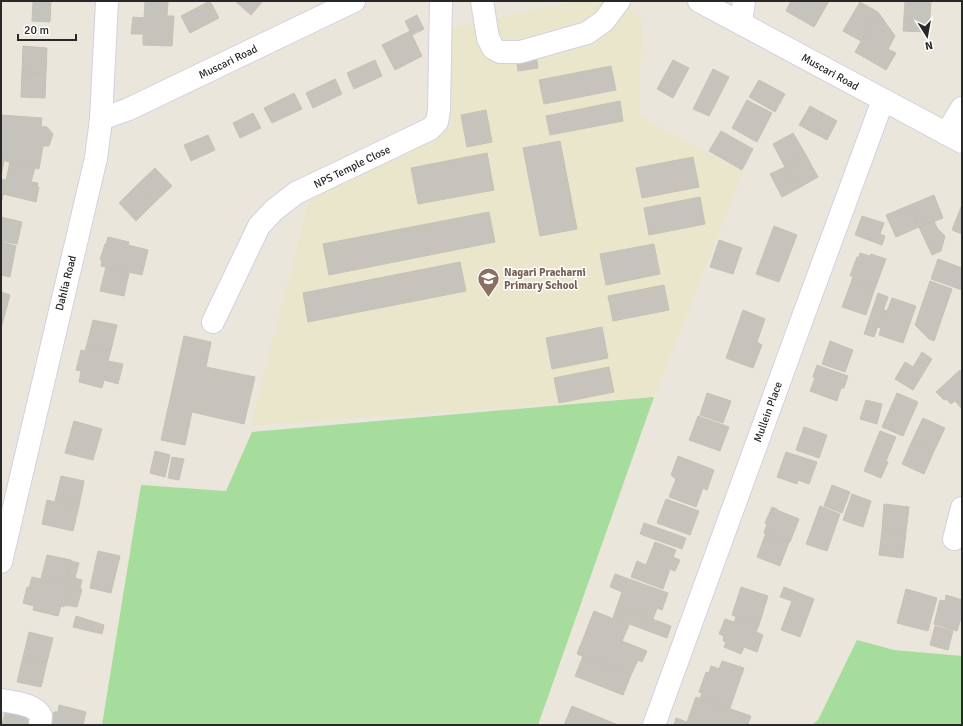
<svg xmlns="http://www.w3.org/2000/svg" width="963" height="726" font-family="Signika,sans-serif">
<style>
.education{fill:#eae6cc}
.green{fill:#a6dc9c}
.building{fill:#c5c3bb;stroke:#c5c2b5}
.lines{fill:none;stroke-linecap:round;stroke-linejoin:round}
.minor-casing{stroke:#d1d1e0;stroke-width:24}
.minor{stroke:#fff;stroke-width:22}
.labels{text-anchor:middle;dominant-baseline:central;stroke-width:3;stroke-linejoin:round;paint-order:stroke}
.street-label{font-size:11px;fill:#282828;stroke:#fff}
.education-label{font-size:11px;font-weight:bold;fill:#785e54;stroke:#fff;text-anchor:start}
</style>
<rect width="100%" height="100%" fill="#eae6db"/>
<path class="education" d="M575 1H621L642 21 639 116 743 172 654 397 251 426 309 199 451 127 452 28Z"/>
<path class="green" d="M654 397 538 725H102L141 485 226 491 252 432Z
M857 640 894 650 962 656V725H812L818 720Z"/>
<path class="building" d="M33 1H51L50 22 32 21Z
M145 1H168L167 16H174L172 46 143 45V34H131L133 17 144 18Z
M210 1 219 18 190 33 181 16Z
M235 1H263L251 15Z
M791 1H829L814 27 786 11Z
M905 1H931L929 32 903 31Z
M860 2 878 12 861 41 843 31Z
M878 12 895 36 888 49 896 53 886 70 855 52Z
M417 15 424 29 412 35 405 21Z
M410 31 422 56 395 70 382 45Z
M23 46 47 48 46 73 22 72Z
M536 53 538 68 518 71 516 57Z
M375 60 382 76 354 89 347 73Z
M673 60 689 68 673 98 657 89Z
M611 66 616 90 544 104 539 80Z
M713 69 729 77 709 116 693 109Z
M22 72 46 73 45 98 21 97Z
M335 79 342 94 313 108 306 93Z
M759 80 785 94 775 112 749 97Z
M294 93 302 109 272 123 264 108Z
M747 100 772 113 757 142 732 128Z
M620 101 623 121 550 135 546 116Z
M810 106 837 121 827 140 799 125Z
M486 110 492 142 467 147 461 115Z
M253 113 261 128 240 138 233 123Z
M1 115 42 118 41 126 47 127 53 134 49 146H43L39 169 1 160Z
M721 131 753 149 742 170 709 151Z
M793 133 806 155 785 167 773 144Z
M208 135 215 150 191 161 184 145Z
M560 141 577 229 540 236 523 148Z
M487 153 494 190 418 204 411 168Z
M806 155 818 177 797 189 785 167Z
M693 157 699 187 642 198 636 168Z
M1 160 4 161 1 176Z
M10 162 35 168 31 182 38 183 37 187H39L36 202 3 194Z
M785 167 797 189 782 197 770 174Z
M155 168 172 186 154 203 137 185Z
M1 179 6 180 2 200 1 199Z
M137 185 154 203 136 221 119 203Z
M934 195 943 218 919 227 910 205Z
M700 197 705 224 649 235 644 208Z
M910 205 919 227 896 237 886 215Z
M961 207 962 208V234L952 230Z
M489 212 495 242 329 275 323 244Z
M862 216 884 223 880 234 885 236 882 245 855 235Z
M1 217 22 222 17 244 1 241Z
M934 221 937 228 945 236 941 251 932 255 919 227Z
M774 226 797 235 779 282 756 274Z
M108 237 129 242 128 245 148 250 142 275 101 266 102 260H100L105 244H106Z
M719 240 742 248 733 274 710 267Z
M1 242 16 246 10 277 1 275Z
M654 244 660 274 606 285 600 254Z
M860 253 870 256 871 254 886 259 874 291 851 283 853 276H850L857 257H859Z
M938 259 962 268V290L931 279Z
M460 262 466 291 308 322 303 293Z
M106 267 129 273 124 296 100 291Z
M930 281 952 289 934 341 929 339 915 325Z
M851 283 874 291 866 315 842 307Z
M664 285 669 310 613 321 608 296Z
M1 292 10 295 2 325 1 324Z
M878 293 888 297 874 337 864 334Z
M892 298 916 306 903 343 879 335 881 328 878 327 884 310 887 311Z
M743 310 765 319 757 342 762 345 753 368 726 358Z
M93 320 117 325 111 350 87 344Z
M602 327 608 358 552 369 546 338Z
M184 336 211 342 206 367 255 377 244 424 192 412 185 445 161 440Z
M830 341 853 350 845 372 822 364Z
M87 344 111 350 108 361 123 364 118 384 104 380 102 388 79 382 81 371 76 370 81 350 85 351Z
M922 352 932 359 913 390 895 379 905 362 913 367Z
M817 365 848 376 844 388H841L837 401 810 391 815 378 813 377Z
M609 367 614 392 559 403 554 378Z
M960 370 962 373V409L955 401 951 404 946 399 944 400 936 392Z
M707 393 731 401 723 423 700 415Z
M897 393 918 402 903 436 882 427Z
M866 400 882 404 877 424 860 419Z
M698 416 729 427 720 451 689 440Z
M923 418 945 428 934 451 912 441Z
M74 421 102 429 93 460 65 453Z
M804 427 827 435 819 458 796 450Z
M880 431 896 437 886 461 888 462 881 478 864 471Z
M912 441 934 451 924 474 902 464Z
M155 451 170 455 165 477 150 473Z
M786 452 817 462 809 484 798 480 797 484 777 477Z
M678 456 714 470 707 490 703 488 696 507 669 497 676 479 671 475Z
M172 457 184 459 179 480 168 478Z
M61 476 84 481 79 506 55 501Z
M832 485 850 492 842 513 824 506Z
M852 494 871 501 863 527 843 520Z
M666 499 699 511 690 535 657 523Z
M47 500 55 502V501L79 506 73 531 42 524Z
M884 504 909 507 906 532 882 530Z
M820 506 840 514 827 551 806 544Z
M772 507 777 509V510L799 519 790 542 764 533 767 524 765 523Z
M644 523 686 538 682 549 640 534Z
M882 530 906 532 903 558 879 555Z
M766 533 789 542 780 566 757 557Z
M655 542 676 550 673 557 680 560 675 571 670 569 663 589 631 577 637 561 646 565Z
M98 551 120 556 111 593 90 588Z
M47 555 71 560 65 584 41 579Z
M71 561 79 563 75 578 82 580 80 588 65 584Z
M615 574 668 593 662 610 657 608 653 619 617 606 622 592 610 587Z
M32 577 66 585 65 590 68 591 64 607 61 606 58 616 33 610 34 606 23 603 27 587 29 588Z
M66 585 82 589 77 607 64 605 68 591 65 590Z
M741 587 768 596 759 625 732 615Z
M784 587 814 599 800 637 781 630 792 601 780 597Z
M906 589 937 598 928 631 897 623Z
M946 595 962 600V615L957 631 934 624 940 600 945 601Z
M617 606 671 626 667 638 613 618Z
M594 611 629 625 622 641 647 651 642 662 638 660 631 675 577 654Z
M76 616 104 625 102 634 73 627Z
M736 617 759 625 756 632 763 635 757 652 744 647 741 654 724 647 726 642 723 641 724 636 719 634 725 619 734 622Z
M935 626 953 631 948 650 930 645Z
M29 632 53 638 47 662 23 657Z
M583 656 631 675 623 695 575 676Z
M23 657 47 662 41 687 17 682Z
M722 661 744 668 730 708 700 698 702 693 699 692 706 672 709 673 711 666 719 669Z
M696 697 751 716 748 724 743 723 742 725H674L676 718 687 722Z
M59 705 86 712 83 725H51L54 712H58Z
M572 706 618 725H564Z
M6 709 30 715 28 725H2Z"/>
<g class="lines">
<defs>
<path id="minor" d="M482 1 488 38 493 48 500 52H520L587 33 604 21 619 1
M699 1 962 142
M741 23 744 1
M101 119 129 109 354 1
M946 134 962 108
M213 322 259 226 274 210 296 193 430 129 437 122 439 110 441 1
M954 539 962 508
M1 562 96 158 101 119 107 1
M1 700C14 703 34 703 41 716L40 725
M654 725 804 314 883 100"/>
</defs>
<use href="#minor" class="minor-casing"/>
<use href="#minor" class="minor"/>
</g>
<defs>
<symbol id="school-pin" viewBox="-11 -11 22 30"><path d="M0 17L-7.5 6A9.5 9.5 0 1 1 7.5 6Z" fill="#8d6e63" stroke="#fff"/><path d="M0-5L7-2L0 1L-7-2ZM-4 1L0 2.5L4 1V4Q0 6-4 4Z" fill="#fff"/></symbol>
</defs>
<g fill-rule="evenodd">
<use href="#school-pin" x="476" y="266" width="25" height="34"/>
</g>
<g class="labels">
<g class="street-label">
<text transform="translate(228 62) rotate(-26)">Muscari Road</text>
<text transform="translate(830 72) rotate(29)">Muscari Road</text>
<text transform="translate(352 167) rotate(-26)">NPS Temple Close</text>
<text transform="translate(66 283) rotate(-76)">Dahlia Road</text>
<text transform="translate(768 412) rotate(-70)">Mullein Place</text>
</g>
<g class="education-label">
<text x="504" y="272">Nagari Pracharni<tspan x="504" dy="13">Primary School</tspan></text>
</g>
</g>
<rect width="963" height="726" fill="none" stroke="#282828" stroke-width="4"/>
<g transform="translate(927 36) rotate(169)" stroke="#ffffff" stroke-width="3" paint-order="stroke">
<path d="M0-3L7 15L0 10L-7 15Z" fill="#282828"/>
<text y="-6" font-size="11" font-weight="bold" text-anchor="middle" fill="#282828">N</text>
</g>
<path d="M18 34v6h58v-6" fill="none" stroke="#282828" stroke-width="2"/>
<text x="24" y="34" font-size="12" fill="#282828" stroke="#ffffff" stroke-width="3" paint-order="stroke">20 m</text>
</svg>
